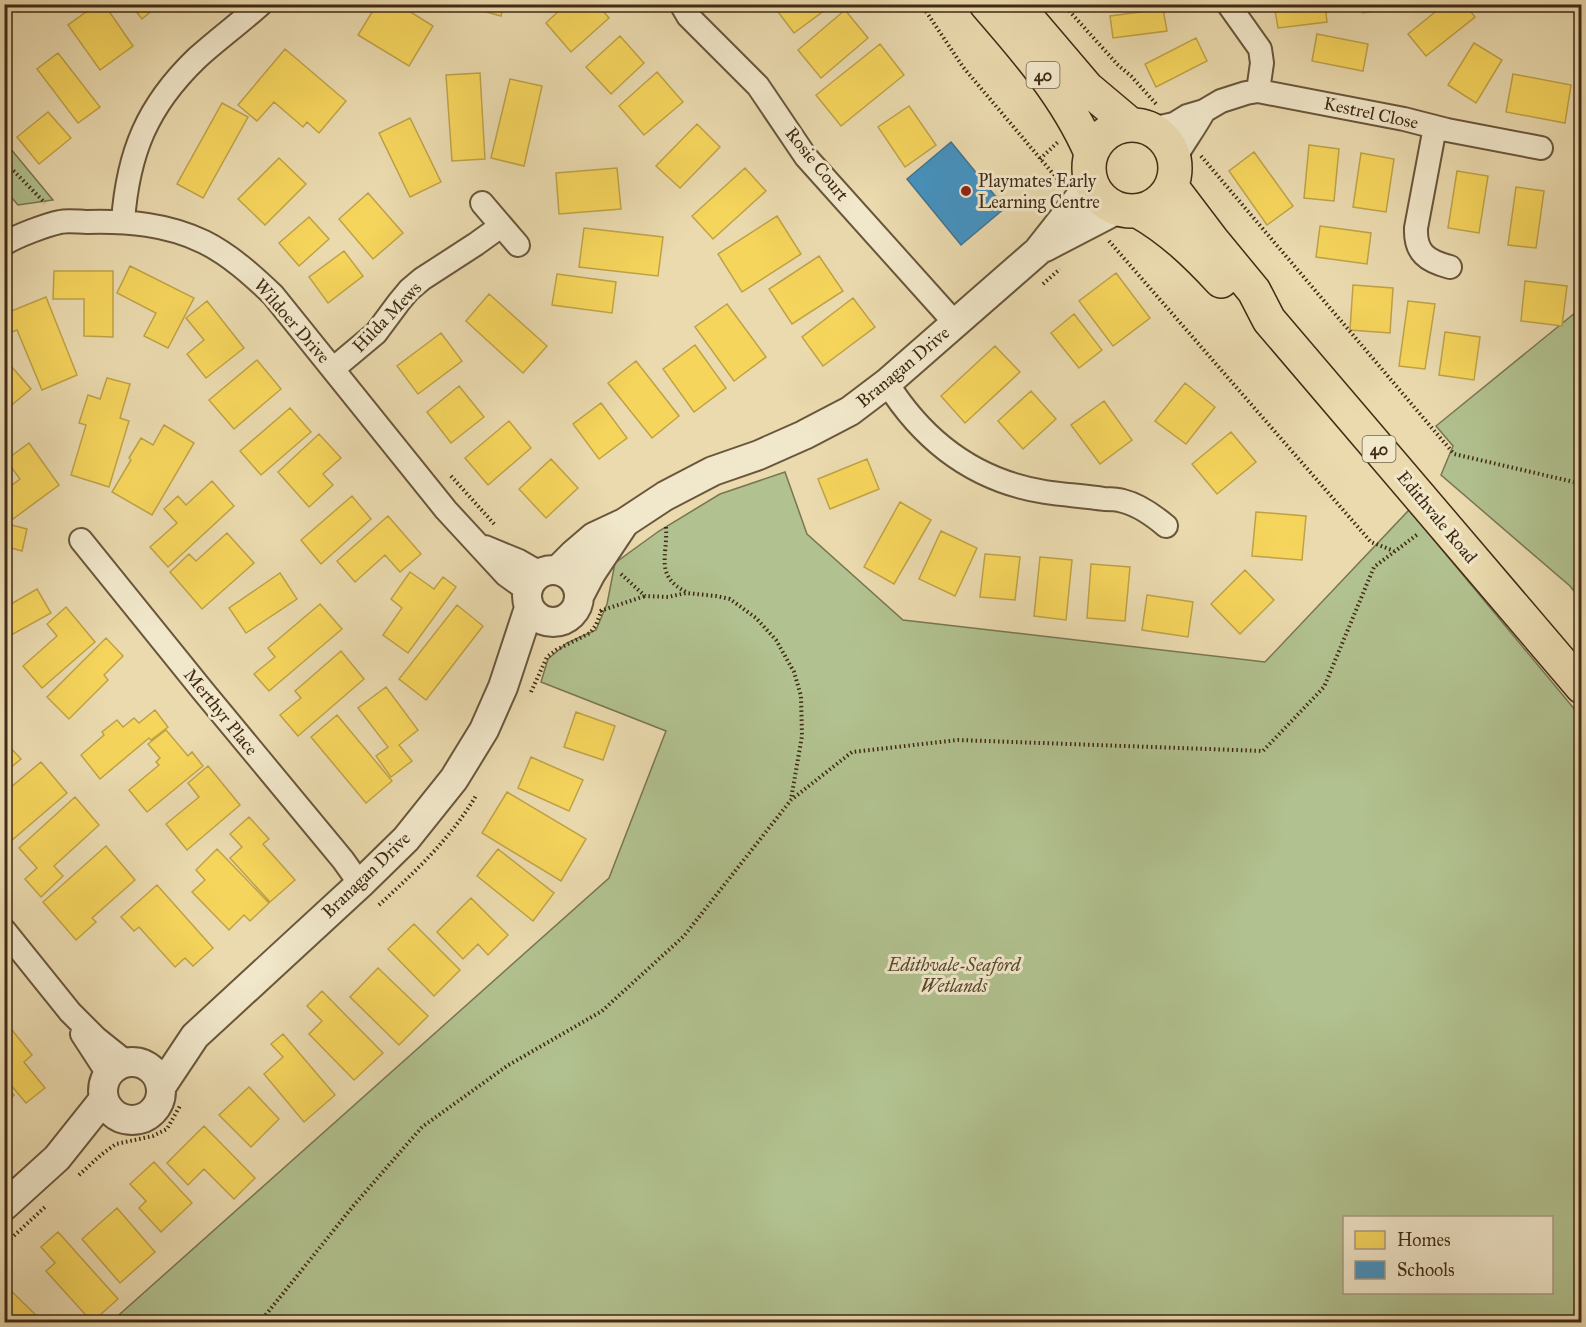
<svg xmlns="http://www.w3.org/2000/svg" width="1586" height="1327" font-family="'IM FELL Great Primer',serif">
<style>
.green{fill:#b1c18f;stroke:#787652;stroke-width:1.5;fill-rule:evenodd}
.homes{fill:#f6d55c;stroke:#bfa247;stroke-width:1.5}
.schools{fill:#4393c3;stroke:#42748f;stroke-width:1.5}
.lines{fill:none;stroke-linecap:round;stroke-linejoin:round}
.minor-casing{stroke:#6a563b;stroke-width:26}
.tertiary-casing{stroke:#6a563b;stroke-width:32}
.trunk-casing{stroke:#402a15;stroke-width:36}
.path{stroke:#402a15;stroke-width:4;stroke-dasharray:1.5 3;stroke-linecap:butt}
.minor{stroke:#f1e7ca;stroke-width:22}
.tertiary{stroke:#f1e7ca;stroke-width:28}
.trunk{stroke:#eadaae;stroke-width:33}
.poi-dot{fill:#8f2418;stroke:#f1e7ca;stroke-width:2}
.labels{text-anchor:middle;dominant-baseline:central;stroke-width:6;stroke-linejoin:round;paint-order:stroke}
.shield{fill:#f1e7ca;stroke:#75634b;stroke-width:1.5}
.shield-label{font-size:16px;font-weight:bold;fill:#402a15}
.street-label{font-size:18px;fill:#402a15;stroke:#f1e7ca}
.poi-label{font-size:18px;fill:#402a15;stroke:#f1e7ca;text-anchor:start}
.park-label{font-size:18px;font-style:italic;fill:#57482d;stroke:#f1e7ca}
</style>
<rect width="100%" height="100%" fill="#eadaae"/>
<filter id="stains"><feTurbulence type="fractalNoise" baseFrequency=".00333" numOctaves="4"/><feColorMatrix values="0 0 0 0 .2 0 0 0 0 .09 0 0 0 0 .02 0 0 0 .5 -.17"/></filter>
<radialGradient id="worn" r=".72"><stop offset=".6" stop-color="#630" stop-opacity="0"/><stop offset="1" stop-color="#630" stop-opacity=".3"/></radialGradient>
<path class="green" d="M4 142H5L53 200 18 205 5 190Z
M1581 308V600L1570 586 1441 475 1453 446 1436 426Z
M785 472 807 534 903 620 1265 662 1409 510 1581 717V1322H111L609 878 666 731 541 682 548 659 567 643 596 630 607 604 615 563 659 531 720 494ZM1344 1218H1552V1292H1344Z"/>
<path class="homes" d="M97 4H104L133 46 100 70 68 25Z
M130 4H160L142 19Z
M377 4H398L433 26 409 66 358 35Z
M457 4H504L501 16Z
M566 4H597L609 18 571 52 546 23Z
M772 4H827L829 7 794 33Z
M1274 4H1325L1327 22 1278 28Z
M1362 4H1399V7L1363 13Z
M1445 4H1465L1475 17 1426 56 1408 34Z
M1163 9 1167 31 1113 38 1110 16Z
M845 10 868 38 821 78 798 50Z
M1317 34 1368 44 1363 71 1312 61Z
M620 36 644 63 611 94 586 67Z
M1196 38 1207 61 1156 87 1145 64Z
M1474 43 1502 60 1476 103 1448 85Z
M880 44 904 75 841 126 816 95Z
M285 49 346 101 319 133 307 122 303 127 274 102 257 121 238 105Z
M58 53 100 107 78 123 37 69Z
M657 72 683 102 644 135 619 106Z
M480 73 485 159 452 161 446 75Z
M1513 74 1571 85 1565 123 1506 112Z
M510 79 542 86 524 166 491 158Z
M222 103 248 117 203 198 177 184Z
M909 106 936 145 905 167 878 127Z
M48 112 71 138 39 164 17 137Z
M410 118 441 182 410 197 379 133Z
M697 124 720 147 680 188 656 166Z
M1309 145 1339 149 1334 201 1304 198Z
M1254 152 1293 206 1267 225 1229 171Z
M1361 153 1394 159 1386 212 1353 207Z
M279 158 306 184 265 225 238 199Z
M617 168 621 209 559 214 556 173Z
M745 168 766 191 713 239 692 216Z
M1457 171 1488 176 1479 233 1448 228Z
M1516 187 1544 191 1536 248 1508 245Z
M368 193 403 233 373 259 339 219Z
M777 216 801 254 742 292 718 254Z
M309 217 329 239 299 266 279 243Z
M1320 226 1371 233 1367 264 1316 257Z
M584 228 663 237 658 276 579 267Z
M344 251 363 276 328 303 309 277Z
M819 256 843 291 792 324 769 289Z
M130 266 194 298 168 348 144 336 156 313 117 293Z
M54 271H113V337L84 336V299H53Z
M1116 273 1150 318 1113 346 1079 301Z
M557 274 616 282 612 313 552 305Z
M1525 281 1567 286 1562 326 1521 321Z
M1353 285 1393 288 1390 333 1350 330Z
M489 294 547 346 523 373 466 321Z
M46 297 77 375 42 390 17 330 4 335V314Z
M853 298 875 327 823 366 802 337Z
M207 301 244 348 206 378 187 354 204 340 186 318Z
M1408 301 1435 304 1425 369 1399 366Z
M727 304 766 357 734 381 695 327Z
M1074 314 1102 350 1079 368 1051 333Z
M1445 332 1480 337 1474 380 1439 375Z
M441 333 462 361 418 394 397 366Z
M695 345 726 388 694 412 663 369Z
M995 346 1020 372 965 423 941 396Z
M4 358 31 389 8 408 4 404Z
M257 360 281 389 234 429 209 400Z
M636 361 679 416 652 438 608 383Z
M107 378 130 384 120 418 129 421 109 487 71 475 86 425 79 423 88 395 100 399Z
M1185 383 1215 407 1186 444 1155 421Z
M459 386 484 417 451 443 427 412Z
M1031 391 1056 419 1023 449 998 421Z
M1104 401 1132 440 1100 464 1071 425Z
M601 403 627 438 599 459 573 424Z
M290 408 311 432 261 475 240 451Z
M509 421 531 448 488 485 465 458Z
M164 425 194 443 152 515 112 492 131 460 129 458 141 438 153 445Z
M1231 432 1256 462 1217 494 1192 464Z
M319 434 341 458 323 474 333 485 309 507 278 472Z
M29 443 59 485 13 519 4 508V491L20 479 6 460Z
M551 459 578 488 546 518 519 489Z
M867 459 879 489 830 509 818 479Z
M212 481 234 506 168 567 150 547 177 523 164 509 178 496 186 505Z
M352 496 371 519 321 564 301 540Z
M900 502 931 520 894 584 864 567Z
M1256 512 1306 516 1302 560 1252 556Z
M388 516 421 554 400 572 385 555 355 582 337 561Z
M4 523 27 529 22 551 4 546Z
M941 531 977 548 955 596 919 579Z
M227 533 254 563 202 609 170 572 189 554 196 561Z
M985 554 1020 557 1015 600 980 597Z
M1040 557 1072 560 1066 620 1034 616Z
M1091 564 1130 567 1125 621 1087 618Z
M1245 570 1274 600 1240 634 1211 604Z
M410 572 434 589 443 577 456 587 408 653 383 635 402 608 391 599Z
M280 573 297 599 246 633 229 608Z
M37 589 51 613 4 639V608Z
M1147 595 1193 602 1188 637 1142 630Z
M320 604 342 629 269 691 254 674 275 657 268 648Z
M457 605 483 626 426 700 399 679Z
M66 607 95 642 42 688 23 666 57 636 47 624Z
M106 638 123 656 104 675 108 680 69 719 47 697Z
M341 651 364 679 298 736 280 715 301 698 295 691Z
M386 687 418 730 399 745 412 761 391 777 376 756 388 747 358 708Z
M155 710 168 727 151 740 149 738 100 779 81 755 104 735 102 732 117 720 123 727 134 718 139 723Z
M576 712 615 726 603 760 564 747Z
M337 715 392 781 366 803 311 737Z
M166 730 188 756 192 752 203 766 147 812 129 790 159 765 156 762 160 758 148 744Z
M4 741 21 759 4 773Z
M531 757 583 780 569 811 518 788Z
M41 762 67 793 4 847V793Z
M208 766 240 805 187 850 166 824 199 797 188 783Z
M507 792 586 839 561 881 482 833Z
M75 797 99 825 54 866 63 876 41 897 25 879 37 868 19 848Z
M249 817 269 839 263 844 295 880 270 902 230 858 242 847 230 834Z
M106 846 135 880 92 918 96 922 76 940 43 902Z
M217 849 269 903 250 921 244 915 229 930 192 892 205 880 196 870Z
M498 849 554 893 533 921 477 876Z
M157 885 213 948 193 966 185 958 175 967 139 927 134 931 121 917Z
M471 898 508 935 488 955 478 944 463 959 437 932Z
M414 924 460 970 434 996 388 949Z
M378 968 428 1016 399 1045 350 997Z
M322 991 383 1053 354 1080 309 1034 322 1021 307 1006Z
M4 1020 32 1055 24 1062 45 1088 26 1103 4 1077Z
M283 1034 335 1095 304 1122 264 1074 283 1057 271 1044Z
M4 1085 14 1095 4 1105Z
M249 1087 279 1119 251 1147 219 1115Z
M204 1126 255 1178 234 1199 204 1169 188 1185 167 1163Z
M154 1162 192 1203 161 1232 139 1208 146 1201 130 1184Z
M117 1208 155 1252 120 1283 82 1239Z
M58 1232 118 1299 92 1322 46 1271 55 1263 41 1247Z
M4 1284 43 1322H4Z"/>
<path class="schools" d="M951 142 1005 208 961 245 907 179Z"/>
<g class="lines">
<defs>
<path id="minor" d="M681 4 688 16 758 86 806 157 955 323
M1228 4 1260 49 1262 63 1258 91
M1435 127 1416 228C1415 253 1427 261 1450 267
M1151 129 1174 124 1187 116 1204 111 1221 101 1246 93 1258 91 1404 119 1447 130 1541 148
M1174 160C1183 143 1195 128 1204 111
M482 203 518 245
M123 221C128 153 147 106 197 58 218 39 240 23 261 4
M4 244C16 236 46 225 60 222 68 220 79 222 87 222 128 221 167 224 204 242 230 255 252 275 273 295L446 510 506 575 527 590
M333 369 376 333 399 302 409 290 422 279 476 244 501 226
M887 383C924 442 976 481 1045 492 1064 495 1085 496 1104 499 1110 499 1117 499 1123 501 1139 505 1153 515 1166 526
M81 540 203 691 343 860 360 884
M485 547 519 561 540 573
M4 930 70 1012 96 1038 126 1062
M82 1034 108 1074"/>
<path id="tertiary" d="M1045 247 1118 209
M527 596a26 26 0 1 1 52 0a26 26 0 1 1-52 0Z
M558 570 573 555 594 537 624 523 665 496 713 471 759 455 804 435 850 411 887 383 1038 251 1068 213 1086 189 1090 180
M579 596 591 573 623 525
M103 1091a29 29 0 1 1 58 0a29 29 0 1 1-58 0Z
M161 1087 195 1036 360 884 406 839 454 779 484 730 503 687 529 608
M4 1206 57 1158 104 1099"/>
<path id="trunk" d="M986 4C1026 50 1067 97 1091 153
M1024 14 1087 88 1131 125
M1089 168a43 43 0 1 1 86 0a43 43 0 1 1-86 0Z
M1171 186 1212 240 1254 291 1269 320 1582 687
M1138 211C1170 229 1196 254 1221 281"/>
</defs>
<use href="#minor" class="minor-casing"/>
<use href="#tertiary" class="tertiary-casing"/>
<use href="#trunk" class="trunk-casing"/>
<path class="path" d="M921 4 963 67 1060 182
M1063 4 1118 65 1131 76 1157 105
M1201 156 1454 454 1574 482 1582 492
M1040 159 1058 142
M4 161 45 203
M1109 241 1371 542 1394 551
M1043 284 1060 269
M451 476 496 526
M666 527C668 556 654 575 686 592
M621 574 645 596 668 597 686 593 716 596 730 599 756 618 776 640 794 672 801 696 802 736 791 799
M600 611 645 596
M531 692 547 657 556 650 590 633 596 625 602 609
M379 905C415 872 452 837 477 794
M79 1175 102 1154 116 1144 153 1136 167 1129 181 1104
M4 1245 45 1207
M260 1322 354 1205 422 1127 507 1066 602 1011 684 936 791 800 852 752 958 740 1263 751 1324 687 1374 567 1418 534"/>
<use href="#minor" class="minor"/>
<use href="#tertiary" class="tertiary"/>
<use href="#trunk" class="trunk"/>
</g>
<circle class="poi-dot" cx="966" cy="191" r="6"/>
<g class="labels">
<g class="shield">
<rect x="1026.5" y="62" width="33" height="26" rx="4.5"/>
<rect x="1362.5" y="436" width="33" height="26" rx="4.5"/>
</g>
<g class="shield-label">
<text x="1043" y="75">40</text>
<text x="1379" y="449">40</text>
</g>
<g class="street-label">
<text transform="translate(1371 113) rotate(12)">Kestrel Close</text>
<text transform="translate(817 164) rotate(51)">Rosie Court</text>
<text transform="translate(387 317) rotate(-46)">Hilda Mews</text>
<text transform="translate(292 321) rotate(49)">Wildoer Drive</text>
<text transform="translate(903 367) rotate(-40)">Branagan Drive</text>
<text transform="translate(1437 517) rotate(50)">Edithvale Road</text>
<text transform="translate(221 712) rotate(51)">Merthyr Place</text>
<text transform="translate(366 875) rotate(-44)">Branagan Drive</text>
</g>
<g class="poi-label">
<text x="978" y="181">Playmates Early<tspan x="978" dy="21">Learning Centre</tspan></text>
</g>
<g class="park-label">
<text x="954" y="965">Edithvale-Seaford<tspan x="954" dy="21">Wetlands</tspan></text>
</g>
</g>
<rect width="1586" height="1327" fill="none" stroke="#eadaae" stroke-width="24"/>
<rect x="6" y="6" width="1574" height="1315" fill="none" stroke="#402a15" stroke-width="3"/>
<rect x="12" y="12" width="1562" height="1303" fill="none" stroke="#402a15" stroke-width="1.5"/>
<rect x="1343" y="1216" width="210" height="78" fill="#f1e7ca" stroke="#aa9b82" stroke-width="1.5"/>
<rect x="1355" y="1231" width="30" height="18" fill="#f6d55c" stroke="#aa9b82" stroke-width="1.5"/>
<text x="1397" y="1246" font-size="18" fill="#402a15">Homes</text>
<rect x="1355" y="1261" width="30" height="18" fill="#4393c3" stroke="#aa9b82" stroke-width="1.5"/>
<text x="1397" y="1276" font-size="18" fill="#402a15">Schools</text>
<rect width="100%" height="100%" filter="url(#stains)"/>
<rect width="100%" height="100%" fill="url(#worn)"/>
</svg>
